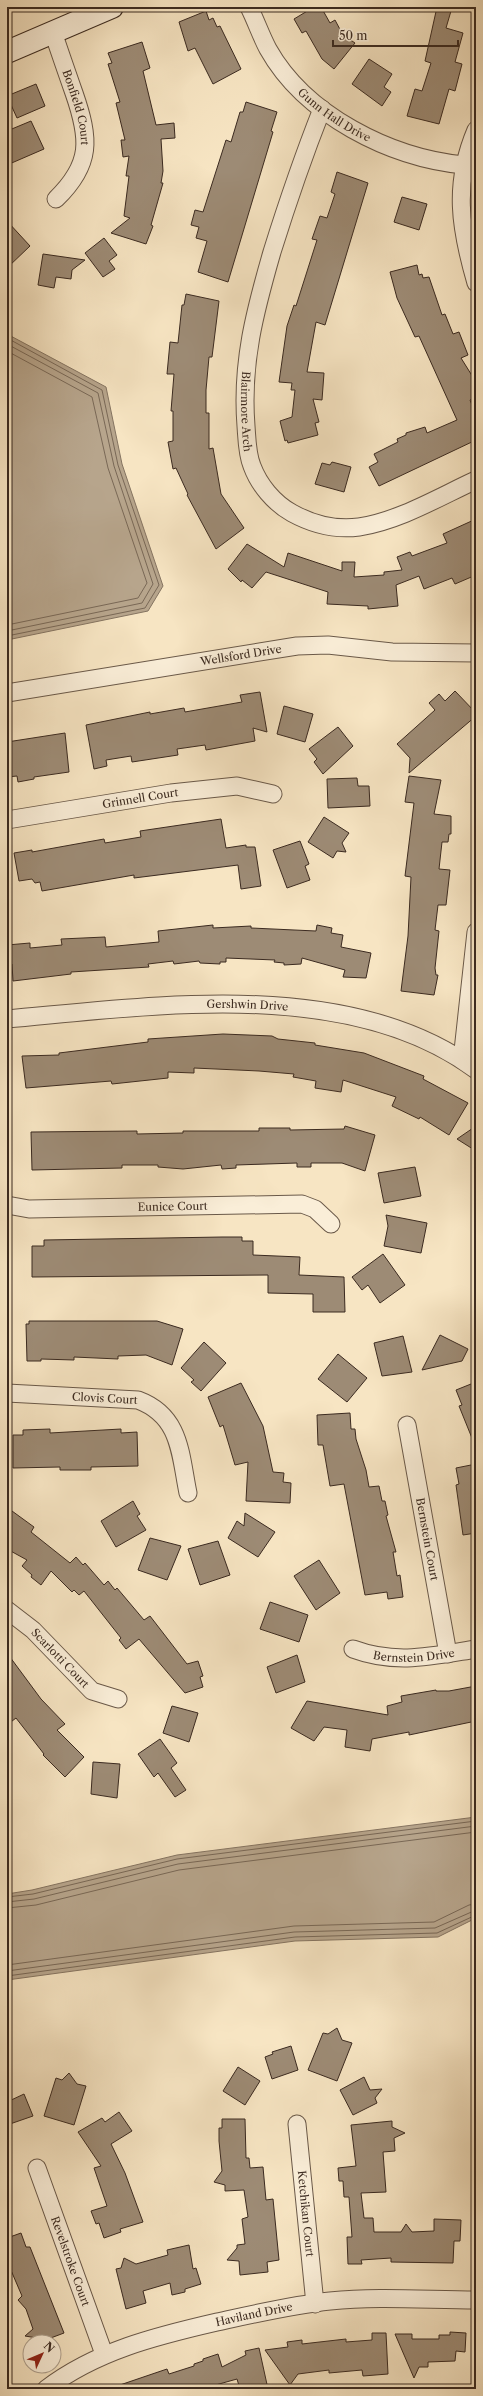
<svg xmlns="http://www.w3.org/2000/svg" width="483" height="2396" font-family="'Libre Caslon Text',serif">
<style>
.water{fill:#b7a58c;stroke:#857461}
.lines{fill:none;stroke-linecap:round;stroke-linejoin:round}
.shore{stroke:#796856;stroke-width:1}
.building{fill:#9d8b75;stroke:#3b2a20}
.street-casing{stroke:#6a5949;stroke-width:19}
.secondary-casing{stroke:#3b2a20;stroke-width:24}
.street{stroke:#faeed8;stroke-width:17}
.secondary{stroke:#faeed8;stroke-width:22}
.labels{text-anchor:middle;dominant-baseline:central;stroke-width:3;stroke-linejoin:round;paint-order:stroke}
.street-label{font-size:11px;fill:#3b2a20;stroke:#faeed8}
</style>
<rect width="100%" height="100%" fill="#f7e5c3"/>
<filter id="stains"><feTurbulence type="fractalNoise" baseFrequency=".005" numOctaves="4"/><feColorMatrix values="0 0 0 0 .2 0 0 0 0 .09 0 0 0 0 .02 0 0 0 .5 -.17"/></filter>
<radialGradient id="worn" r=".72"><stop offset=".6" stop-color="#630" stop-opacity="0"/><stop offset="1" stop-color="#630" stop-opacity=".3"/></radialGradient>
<path class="water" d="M7 334 106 387 122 464 163 586 148 611 7 640Z
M476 1817V1918L438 1937 295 1941 7 1980V1894L32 1890 177 1855Z"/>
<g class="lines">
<path class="shore" d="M7 338 102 390 118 465 159 585 145 608 7 636
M7 344 98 393 114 466 153 584 142 603 7 631
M7 351 92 397 108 468 147 583 138 598 7 625
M7 1897 33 1894 177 1859 476 1821
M7 1902 34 1899 178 1864 476 1826
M7 1908 36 1905 179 1870 476 1832
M7 1965 294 1926 434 1922 469 1905 476 1904
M7 1971 294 1932 435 1928 476 1910
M7 1976 295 1937 437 1933 476 1915"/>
</g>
<path class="building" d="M314 7H321L330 23 335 20 343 35 355 43 334 69 322 59 306 31 302 33 294 19Z
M437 7 451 11 446 28 463 33 455 62 462 64 455 91 449 89 439 124 407 116 415 89 422 91 431 63 425 61Z
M206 11 209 20 213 18 217 27 220 26 241 69 213 84 195 48 188 51 179 22Z
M142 42 150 68 143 71 156 125 174 123 175 138 161 139 163 171 161 183H163L151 225 153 226 146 244 111 233 130 218 124 216 129 176H126L129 156 123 157 121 140H125L116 103 120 102 108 64 112 63 108 53Z
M369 59 392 74 384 87 391 92 382 106 352 84Z
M36 84 45 106 17 118 7 96Z
M246 102 277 112 271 131 273 132 228 282 198 272 207 241 196 238 199 227 191 225 195 210 203 212 226 140 231 142 240 112H243Z
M31 121 44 149 7 165V131Z
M337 172 368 183 325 325 316 322 307 372 324 373 322 400 313 399 319 422 315 423 318 435 288 443 287 440 285 441 280 421 292 417 295 390H291L292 383 279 382 287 326 294 305 296 306 317 240 312 239 320 216 327 218 335 194 331 192Z
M402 197 427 204 419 230 394 222Z
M7 221 30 246 7 268Z
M104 238 117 255 109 261 115 269 103 277 85 253Z
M43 254 85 260 72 270 71 279 56 277 54 288 38 285Z
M417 265 419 275 422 274 423 278 429 277 442 315 445 314 453 334 459 332 468 355 461 358 476 382V397L470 400 476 415V440L379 486 369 467 378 462 374 454 398 442 397 439 406 435V433L425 427 427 433 457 420 419 336 415 337 397 298 390 272Z
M186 294 219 301 212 357H209L206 390V413H209V449L213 448 221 494 244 528 216 549 187 495 188 494 176 468 173 469 168 442 173 441V411H171L174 374H167L170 342 178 343 182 305H184Z
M332 462 351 467 344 492 315 484 322 463 330 465Z
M476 519V575L455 584 452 578 424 589 419 576 396 585 398 606 368 609V606L327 604 328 592 266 572 252 588 242 580 241 582 228 569 247 544 284 567 288 553 342 571V562H355L354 577 384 575V572L402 570 397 557 410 552 412 556 447 543 443 534Z
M455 691 476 713V716L409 773 410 758 397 744 435 710 429 703 439 694 445 701Z
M260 692 267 732 253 728 255 741 206 750 205 745 177 749 178 755 132 762 131 756 106 760 107 766 94 769 86 725 150 712V714L184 708 185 712 242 702 240 695Z
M284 706 313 714 305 742 277 734Z
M338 727 353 746 323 774 314 762 317 759 309 749Z
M65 733 69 772 34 777V779L18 782 17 776 7 777V742Z
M409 776 441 780 434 814 451 816V834H449L448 842H442L439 869 450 870 446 905H438L435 930 439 931 435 968 436 975H438L434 995 401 991 408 936 411 877 405 876 414 803 405 802Z
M357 778 358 786H369L370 806 328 808 327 779Z
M324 817 349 833 342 843 346 852 337 851 333 858 308 842Z
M221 819 226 848 246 845V847H255L261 886 241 889 238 865 134 878V875L42 891 40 882 35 883 32 879 19 881 14 853 32 850V852L104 839 105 843 141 837 140 831Z
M300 841 309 864 305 866 310 880 287 888 273 850Z
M213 925V928L251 926V928L316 931 317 925 332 928 331 933 343 935 341 947 371 953 366 978 343 977 345 970 302 958 301 964 284 965V963L274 962 275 960 226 958V962H220V964L200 963 199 961 174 964 173 961 148 964 149 967 71 972V974L13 981 12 964 7 965V945L30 943V948L62 945 61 939 105 937 106 947 159 942 158 931Z
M223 1034 272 1036 278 1039 315 1043V1045L364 1053 424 1076 423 1079 468 1103 449 1135 420 1117 419 1119 392 1106 396 1097 343 1080 341 1092 315 1088 316 1081 293 1077 294 1074 259 1071 194 1068V1073L168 1072V1078L112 1084 111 1081 26 1088 22 1056 59 1055V1053L148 1042V1039Z
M345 1126 375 1135 365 1171 342 1163H311V1167H297V1163L236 1165V1168L222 1169 221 1165 183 1169 158 1167V1165H122V1168L32 1170 31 1132 137 1131V1134L183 1133V1131H259V1128H290V1130L344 1129Z
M476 1126V1151L457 1139Z
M415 1167 421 1196 384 1203 378 1173Z
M386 1215 427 1223 421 1253 384 1246 388 1226Z
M222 1237H242V1241H253V1255L300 1257 299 1275 344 1277 345 1312H313V1294L268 1293V1275L32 1277V1246H44V1240Z
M383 1254 405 1285 380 1303 368 1285 362 1290 352 1277Z
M29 1321H157L183 1329 172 1365 146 1355 118 1356V1359L74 1357V1360L41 1359V1361H27L26 1324H29Z
M440 1335 468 1349 462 1361 422 1370Z
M403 1336 412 1372 382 1376 374 1343Z
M204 1342 226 1363 201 1391 191 1382 194 1380 181 1368Z
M338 1354 367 1378 347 1402 318 1379Z
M476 1382V1448L459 1406 462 1405 456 1390Z
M241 1383 263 1426 273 1472 284 1473 283 1482 291 1483 290 1503 246 1501 248 1462 235 1465 223 1425 220 1427 208 1397Z
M350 1413 351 1429H355L356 1439 366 1470 369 1487 379 1486 382 1501H385L388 1515 386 1516 396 1552H393L397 1576 400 1575 403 1597 388 1599 387 1592 365 1595 344 1484 330 1486 323 1445H318L317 1415Z
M50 1429V1433L121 1429V1433L137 1432 138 1466 91 1467V1470H60V1467L13 1468V1435H23V1430Z
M476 1464V1533L463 1535 456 1485 459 1484 456 1468Z
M133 1501 140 1514 137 1516 146 1530 116 1547 101 1521Z
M12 1511 34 1527 31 1532 70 1563 76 1557 83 1565 85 1563 104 1585 108 1581 115 1590 117 1588 144 1620 150 1616 187 1664 198 1661 203 1676 200 1677 203 1687 185 1693 139 1639 126 1649 119 1640 121 1638 84 1591 79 1595 74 1590 72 1592 51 1571 41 1585 31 1577 32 1575 22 1566 27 1560 7 1549V1520Z
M245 1513 275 1532 258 1557 228 1538 237 1521 244 1526Z
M150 1538 181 1546 167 1580 138 1570Z
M218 1541 230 1575 200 1585 188 1549Z
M319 1560 340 1593 316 1610 294 1576Z
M270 1602 308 1615 299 1642 260 1629Z
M7 1653 41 1699 65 1724 57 1730 84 1757 65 1777 43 1755 44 1754 16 1718 7 1725Z
M297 1655 305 1682 276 1693 267 1667Z
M476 1686V1721L409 1735V1732L372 1739 370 1751 345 1747 347 1730 324 1727 314 1741 291 1728 307 1701 388 1715 387 1706 402 1702 401 1696 436 1690V1691H449Z
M172 1706 198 1713 189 1742 163 1733Z
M160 1739 177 1763 171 1768 186 1790 175 1797 158 1773 154 1777 138 1754Z
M93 1762 120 1764 117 1798 91 1794Z
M337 2028 342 2040 352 2043 337 2081 308 2070 323 2033 328 2034Z
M291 2046 298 2070 272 2079 265 2057 273 2054 272 2052Z
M238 2067 260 2081 245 2105 223 2091Z
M69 2073 77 2084 86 2086 74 2125 44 2116 56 2078 62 2080Z
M364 2077 370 2090 382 2089 375 2098 377 2103 353 2115 340 2090Z
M24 2094 33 2116 7 2125V2102Z
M119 2112 132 2131 111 2144 125 2173 143 2222 120 2229 121 2232 104 2238 99 2223 96 2224 91 2211 107 2206 94 2168 101 2166 78 2132 102 2118 105 2122Z
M222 2119H245L246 2158H249L250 2168 263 2167 266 2200 273 2199 279 2260 267 2262 268 2272 240 2275 239 2261 227 2260 237 2248V2245L245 2244 242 2219 248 2217 244 2190 225 2191V2185L214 2182 222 2171 219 2141V2128H222Z
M392 2121V2127L405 2133 394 2138 395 2151 383 2152 386 2192 361 2193 364 2218H373L374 2232H401L406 2224 412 2232 434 2231V2219L461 2220 460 2241H454L453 2263 391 2262V2258L361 2260 362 2264H348L347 2237H352L349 2197H344L343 2181H339L338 2168 356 2166 351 2125Z
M21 2233 26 2247H30L64 2333 40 2342 37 2338 25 2336 33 2329 26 2309 18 2300 22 2296 10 2268 7 2269V2238Z
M189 2245 193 2269 196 2268 201 2284 185 2289V2292L172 2295 170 2283 143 2291 146 2303 126 2309 116 2269 121 2268 124 2258 136 2264 168 2255 167 2250Z
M450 2332 466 2333 465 2352 456 2351 455 2361 428 2362V2367H419L414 2378 395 2334H412V2339H439V2335H450Z
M372 2333H386L388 2374 363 2376 362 2370 329 2373V2370L298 2374 290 2385 265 2350 288 2347 287 2342 302 2340V2344L346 2339V2342L372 2340Z
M259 2348 268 2389H240L237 2379 212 2386 213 2389H114V2387L167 2369 169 2374 194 2366V2364L203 2361V2359L218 2354 222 2367 246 2355 245 2351Z"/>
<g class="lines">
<defs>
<g id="street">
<path id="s1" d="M249 7C256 21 261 36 268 49 305 115 390 158 464 165"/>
<path id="s2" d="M53 32C60 53 67 73 74 93 90 139 92 164 56 199"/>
<path id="s3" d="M322 109C303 157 287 204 272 252 255 311 241 363 246 426 247 439 247 454 252 466 259 485 274 503 292 513 312 524 336 530 359 527 399 521 439 497 476 480"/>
<path d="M476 130C453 184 460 228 476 283"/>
<path id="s4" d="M7 693 297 646 328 645 392 652 476 653"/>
<path id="s5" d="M7 820 171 793 237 786 273 794"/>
<path id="s6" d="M7 1019C153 1006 350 976 476 1070"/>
<path d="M462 1060 476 932"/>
<path id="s7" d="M7 1205 29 1209 302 1204 315 1209 331 1224"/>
<path id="s8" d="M7 1393 138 1400C181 1416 180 1454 188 1493"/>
<path id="s9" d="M407 1425 448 1654"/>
<path id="s10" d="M7 1610 33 1630 92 1691 118 1699"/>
<path id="s11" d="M353 1649C396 1665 432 1656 476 1649"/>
<path id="s12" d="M297 2124 315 2304"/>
<path id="s13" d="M37 2168 104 2354"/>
<path id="s14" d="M46 2389C96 2351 156 2336 217 2322 254 2314 292 2305 330 2301 378 2296 428 2300 476 2300"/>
</g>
<path id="secondary" d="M7 52 112 7"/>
</defs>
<use href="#street" class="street-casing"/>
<use href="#secondary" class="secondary-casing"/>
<use href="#street" class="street"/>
<use href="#secondary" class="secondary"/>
</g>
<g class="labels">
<g class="street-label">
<text stroke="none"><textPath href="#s2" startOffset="79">Bonfield Court</textPath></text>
<text stroke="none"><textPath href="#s1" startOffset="141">Gunn Hall Drive</textPath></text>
<text stroke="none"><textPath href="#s3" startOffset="314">Blairmore Arch</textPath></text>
<text stroke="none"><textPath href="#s4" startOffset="237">Wellsford Drive</textPath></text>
<text stroke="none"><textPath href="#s5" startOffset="135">Grinnell Court</textPath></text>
<text stroke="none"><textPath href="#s6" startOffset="241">Gershwin Drive</textPath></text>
<text stroke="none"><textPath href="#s7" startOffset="166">Eunice Court</textPath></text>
<text stroke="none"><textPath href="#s8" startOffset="98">Clovis Court</textPath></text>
<text stroke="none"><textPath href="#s9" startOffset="116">Bernstein Court</textPath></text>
<text stroke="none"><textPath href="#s11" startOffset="62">Bernstein Drive</textPath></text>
<text stroke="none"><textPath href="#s10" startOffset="72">Scarlotti Court</textPath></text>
<text stroke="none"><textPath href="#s12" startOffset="90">Ketchikan Court</textPath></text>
<text stroke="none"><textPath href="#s13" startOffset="99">Revelstroke Court</textPath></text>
<text stroke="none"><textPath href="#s14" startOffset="223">Haviland Drive</textPath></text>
</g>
</g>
<rect width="483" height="2396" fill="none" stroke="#f7e5c3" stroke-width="24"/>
<rect x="8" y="8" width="467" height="2380" fill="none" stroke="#3b2a20" stroke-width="2"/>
<rect x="12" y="12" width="459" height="2372" fill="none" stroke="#3b2a20"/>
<g transform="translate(42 2354) rotate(46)"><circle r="19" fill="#faeed8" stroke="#aea08e"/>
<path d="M0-3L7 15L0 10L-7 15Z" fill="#8f2418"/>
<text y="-6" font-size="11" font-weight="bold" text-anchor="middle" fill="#3b2a20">N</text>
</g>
<path d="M333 40v6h125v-6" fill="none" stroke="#3b2a20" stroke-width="2"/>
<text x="339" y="40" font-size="12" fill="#3b2a20" stroke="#faeed8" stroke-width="3" paint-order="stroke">50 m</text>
<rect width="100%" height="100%" filter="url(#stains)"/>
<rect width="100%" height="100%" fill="url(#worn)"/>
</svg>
